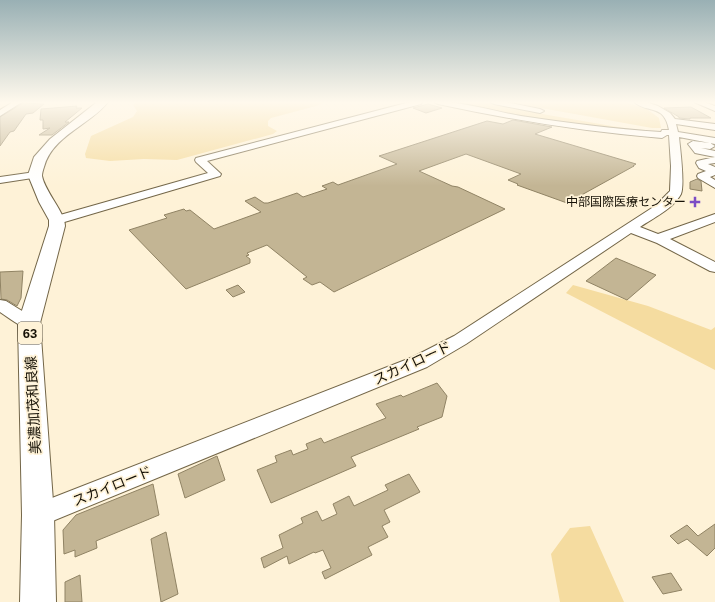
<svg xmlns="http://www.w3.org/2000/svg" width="715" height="602" font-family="Helvetica,'Noto Sans JP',sans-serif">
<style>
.green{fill:#f5dca0}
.building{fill:#c3b594;stroke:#908364}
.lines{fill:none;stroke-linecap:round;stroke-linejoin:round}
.minor-casing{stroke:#736648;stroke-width:2}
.major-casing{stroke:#736648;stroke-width:2}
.minor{fill:#fff;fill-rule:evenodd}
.major{fill:#fff;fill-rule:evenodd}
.poi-dot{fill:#7c4dc5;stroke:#fef2d7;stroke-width:1.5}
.labels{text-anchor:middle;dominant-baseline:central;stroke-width:3.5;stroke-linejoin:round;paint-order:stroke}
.far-poi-label{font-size:12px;fill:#161106;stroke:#fef2d7;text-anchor:end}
.shield{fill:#fef2d7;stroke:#5c5445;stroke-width:1}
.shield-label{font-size:13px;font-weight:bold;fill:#161106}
.street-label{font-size:14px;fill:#161106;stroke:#fef2d7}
</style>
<rect width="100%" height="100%" fill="#fef2d7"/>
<path class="green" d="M136 102H325L316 106 271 118 268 121V126L277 131 273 134 177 160 144 159 110 161 86 158 85 154 91 136 133 117 137 111 133 105Z
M441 102H484L548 115 658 134C586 129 512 117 441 102Z
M508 102H625L647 109 659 118 661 128H652Z
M573 285 648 306 711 330 715 327V370L566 293Z
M590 526 624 602H560L551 554 570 528Z"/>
<path class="building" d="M23 103 44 104 33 113 26 114 14 131 10 132 0 146V117Z
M428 104 442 108 426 113 413 108Z
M77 106 76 108H82L65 122H69L52 135H39L50 128 43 129V120H40L41 109Z
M691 107 711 118H690V119L679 118V117L664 108Z
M513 120 552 127 535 134 636 164 633 166H634L567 203 517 185 518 184 508 180 521 174 466 154 419 171 452 186 458 187 505 209 334 292 320 282 312 285 303 279 307 277 267 245 247 253 249 255 246 256 250 259V263L186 289 129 230 167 218 164 215 184 209 186 211 190 210 214 229 261 212 245 201 255 197 264 203H268L297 193 303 197 327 189 322 186 333 182 338 185 397 164 379 156 487 121 503 124Z
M697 179 701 181 702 191 690 189V182Z
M616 258 656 275 627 300 586 281Z
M23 271 21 298 17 306 7 300 1 299 0 272Z
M238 285 245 292 233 297 226 290Z
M437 383 447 396 442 417 417 427 419 429 351 457 356 466 271 503 257 470 277 462 275 456 291 450 293 455 308 449 306 444 321 438 324 443 386 418 376 404 401 395 403 397Z
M217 456 225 480 185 498 178 474Z
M409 474 420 492 384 510 390 522 382 526 388 537 368 547 372 555 325 579 322 572 331 568 323 550 315 553 314 552 289 564 287 556 264 568 261 558 283 548 279 535 303 523 301 518 317 511 322 521 337 514 333 504 349 496 354 506 388 490 385 485Z
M153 484 159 515 96 541 97 548 75 557V550L64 554 63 530 76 515Z
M715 524V548L707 556 687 539 678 544 670 536 687 525 698 536Z
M166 532 178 594 161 602 151 539Z
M671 573 682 590 663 594 652 577Z
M80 575 82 602H65V582Z"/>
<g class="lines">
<defs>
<path id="minor" d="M13 102H22L0 116V110Z
M410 102H422L421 104 207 161 221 174 220 176 61 223H53L51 220 53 217 208 173 196 162 195 160 196 158Z
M434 102C458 100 496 112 521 116 567 123 614 129 661 132L662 130H669C664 103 648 114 634 102H646L658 106 670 113 675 119 715 124V130L676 124 678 132 715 138V144L679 137C680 148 685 184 681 194 673 209 653 218 640 227L658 234 715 214V222L670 239 715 262V272L710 271 657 243 631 233 466 344 427 367 38 527 29 523 26 515 29 507 413 357 454 336 655 206 670 191 671 166 669 135H667L662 138C586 132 512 120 438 104Z
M490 102H505L540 109 544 111 540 113 494 104Z
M694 102H704L715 106V111Z
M693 141 710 143 715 146 710 149 701 148 715 151V163L708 164 715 167V175L710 177 715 180V188L698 178 697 176 698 174 706 171 699 168 696 163 697 161 715 157 695 153 688 144Z
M35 172 39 173 40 175 39 177 0 183V177Z
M0 300 6 301 35 319 37 323 35 327C22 330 11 319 0 312Z"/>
<path id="major" d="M97 102H108C90 125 52 136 44 167 43 170 42 173 42 176 45 192 65 212 65 226L40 323 54 515 56 602H20L22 515 18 323 49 226V220L39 202 28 175 34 157 50 139Z"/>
</defs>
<use href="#minor" class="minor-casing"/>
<use href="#major" class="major-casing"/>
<use href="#minor" class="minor"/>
<use href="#major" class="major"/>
</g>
<linearGradient id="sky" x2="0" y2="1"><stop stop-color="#99b0b4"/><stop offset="0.55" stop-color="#fff9ed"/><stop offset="1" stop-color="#fff9ed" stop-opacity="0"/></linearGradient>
<rect width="715" height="186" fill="url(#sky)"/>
<path class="poi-dot" d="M693 196h4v4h4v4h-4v4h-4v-4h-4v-4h4z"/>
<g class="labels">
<g class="far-poi-label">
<text x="686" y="202">中部国際医療センター</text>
</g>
<rect class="shield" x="18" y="322" width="24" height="22" rx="3"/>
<g class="shield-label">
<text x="30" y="333">63</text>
</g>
<g class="street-label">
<text transform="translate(412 363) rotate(-25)">スカイロード</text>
<text transform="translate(33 405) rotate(-93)">美濃加茂和良線</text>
<text transform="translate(112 486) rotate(-22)">スカイロード</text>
</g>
</g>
</svg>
